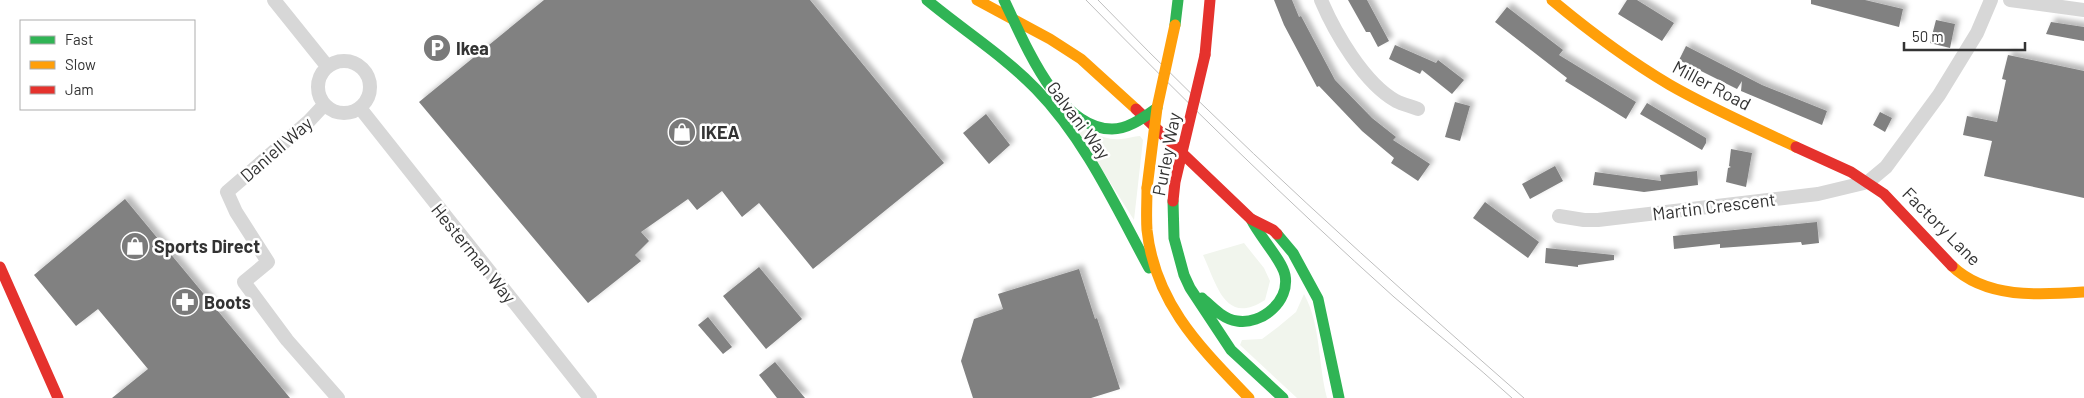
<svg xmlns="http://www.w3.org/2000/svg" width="2084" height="398" font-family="Barlow,sans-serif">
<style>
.green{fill:#f1f5ed}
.building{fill:#818181;filter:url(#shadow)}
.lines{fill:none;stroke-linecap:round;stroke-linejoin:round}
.street{stroke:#d7d7d7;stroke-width:14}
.fast{stroke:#30b455;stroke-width:11}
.slow{stroke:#ff9f0a;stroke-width:11}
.jam{stroke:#e5322d;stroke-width:11}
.tram{stroke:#bebebe;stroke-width:1}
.fast-bridge{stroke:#30b455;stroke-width:11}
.slow-bridge{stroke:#ff9f0a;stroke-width:11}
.jam-bridge{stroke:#e5322d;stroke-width:11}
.labels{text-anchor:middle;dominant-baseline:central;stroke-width:5;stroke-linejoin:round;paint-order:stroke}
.poi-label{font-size:18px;font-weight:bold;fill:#333;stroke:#fff;text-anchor:start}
.street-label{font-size:18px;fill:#333;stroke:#fff}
</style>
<defs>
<filter id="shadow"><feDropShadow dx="4.5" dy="-4.5" stdDeviation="2.5" flood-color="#0004"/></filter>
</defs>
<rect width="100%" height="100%" fill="#fff"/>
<path class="green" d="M1070 119C1085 129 1102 141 1121 139 1127 139 1134 136 1140 136L1143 140 1134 220Z
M1244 243 1264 268 1270 281 1265 300C1225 326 1217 285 1203 255Z
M1304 294C1321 325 1318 364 1327 398H1297L1240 345 1242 340 1262 339 1278 327 1296 312Z"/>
<path class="building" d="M544 0H810L944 163 813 269 759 203 742 217 722 191 697 210 688 199 641 232 649 241 635 255 641 261 588 303 419 102Z
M1274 0H1292L1299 17 1301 16 1335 80 1372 118 1396 137 1393 140 1430 164 1418 181 1391 163 1394 158 1362 131 1319 86 1317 87 1284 25Z
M1348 0H1367L1389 41 1378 47 1370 32H1366Z
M1627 0H1637L1674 23 1662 41 1618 14Z
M1811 0H1865L1903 9 1899 27 1811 4Z
M1507 7 1563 50 1559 55 1636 102 1626 119 1565 81 1567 78 1495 22Z
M1936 20 1955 24 1950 48 1930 43Z
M2051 22 2084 27V41L2046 34Z
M1395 45 1436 63 1438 60 1464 80 1452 94 1422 70 1420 74 1389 59Z
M1686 46 1762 85 1827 111 1822 125 1741 91 1742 81 1737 89 1679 60Z
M2008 55 2084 71V198L1984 176 1992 141 1963 135 1967 116 1997 122 2006 80 2002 79Z
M1455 102 1470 106 1460 141 1445 137Z
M1647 103 1706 138V143L1702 150 1640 114Z
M1880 112 1892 118 1885 132 1873 125Z
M986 114 1010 145 989 164 963 133Z
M1731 149 1752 153 1746 187 1726 182 1728 168 1731 167 1729 166Z
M1555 166 1563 181 1530 199 1522 184Z
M1697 171 1698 185 1644 192 1593 185 1595 172 1661 181 1660 175Z
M125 199 290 398H112L148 369 98 309 76 326 34 275Z
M1485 202 1539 242 1528 258 1473 218Z
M1817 222 1819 243 1802 245 1801 242 1720 248V244L1674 249 1673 236Z
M1546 248 1614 255V260L1578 265V267L1545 263Z
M759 267 802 319 766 349 723 296Z
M1079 269 1095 319 1097 318 1120 389 1091 398H973L961 361 974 319 1003 309 998 294Z
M708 317 732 347 723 354 698 325Z
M775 362 805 398H777L759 375Z"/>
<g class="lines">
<path class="street" d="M274 0 327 66
M1321 0C1335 33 1364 83 1396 101 1402 104 1410 106 1418 109
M2010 0 2084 10
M318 87a26 26 0 1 1 52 0a26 26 0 1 1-52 0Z
M324 105 309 121 227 192 236 212 268 262 244 282 287 340 338 398
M360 108 590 398
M1559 216 1584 220H1598L1818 194 1868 182 1886 167 1939 95 1977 33 1991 0"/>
<path class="fast" d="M927 0C963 30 1003 55 1036 89 1085 139 1116 207 1149 268
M1175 25 1178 0
M1173 201 1174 238 1184 275 1190 288 1231 350 1283 398
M1277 234 1293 253 1318 299 1339 398
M1202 298C1212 307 1223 319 1237 321 1262 325 1290 301 1285 275 1282 260 1259 236 1251 219"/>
<path class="slow" d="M977 0 1050 39 1081 59 1136 109
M1552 0C1589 31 1628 60 1670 85 1710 108 1754 127 1796 147
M1147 188C1147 202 1146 216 1147 230 1155 304 1201 348 1249 398
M1952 266C1986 299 2040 295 2084 292"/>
<path class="jam" d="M1205 55 1210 0
M1136 109 1251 219 1273 230 1277 234
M1796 147 1851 172 1884 194 1952 266
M0 267 58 398"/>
<path class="tram" d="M1086 0C1186 102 1288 202 1394 297 1433 331 1474 363 1512 398
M1098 0C1233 140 1378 270 1524 398"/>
<path class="fast-bridge" d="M1004 0C1024 41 1058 129 1112 129 1129 129 1144 117 1157 108"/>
<path class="slow-bridge" d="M1147 188 1157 108 1175 25"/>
<path class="jam-bridge" d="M1173 201 1175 182 1205 55"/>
</g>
<defs>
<symbol id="parking-disc" viewBox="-11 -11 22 22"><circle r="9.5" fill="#7a7a7a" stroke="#fff"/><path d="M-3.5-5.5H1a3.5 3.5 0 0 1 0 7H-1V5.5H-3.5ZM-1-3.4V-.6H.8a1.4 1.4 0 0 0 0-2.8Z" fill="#fff"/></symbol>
<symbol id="shop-disc" viewBox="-11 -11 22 22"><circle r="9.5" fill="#7a7a7a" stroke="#fff"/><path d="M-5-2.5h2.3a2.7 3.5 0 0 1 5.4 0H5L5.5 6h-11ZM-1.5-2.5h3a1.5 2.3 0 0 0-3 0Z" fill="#fff"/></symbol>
<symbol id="pharmacy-disc" viewBox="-11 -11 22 22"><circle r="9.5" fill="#7a7a7a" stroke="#fff"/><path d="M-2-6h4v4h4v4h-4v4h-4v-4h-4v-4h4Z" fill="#fff"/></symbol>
</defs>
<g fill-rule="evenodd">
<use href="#parking-disc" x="421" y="32" width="32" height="32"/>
<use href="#shop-disc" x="666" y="116" width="32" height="32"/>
<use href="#shop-disc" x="119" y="230" width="32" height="32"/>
<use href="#pharmacy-disc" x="169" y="286" width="32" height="32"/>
</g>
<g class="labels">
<g class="poi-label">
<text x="456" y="48">Ikea</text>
<text x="701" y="132">IKEA</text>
<text x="154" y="246">Sports Direct</text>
<text x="204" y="302">Boots</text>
</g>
<g class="street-label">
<text transform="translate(1712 85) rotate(28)">Miller Road</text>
<text transform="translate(1079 120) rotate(53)">Galvani Way</text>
<text transform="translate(276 149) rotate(-41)">Daniell Way</text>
<text transform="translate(1166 154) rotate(-79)">Purley Way</text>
<text transform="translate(1714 206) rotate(-7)">Martin Crescent</text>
<text transform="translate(1942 226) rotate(45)">Factory Lane</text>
<text transform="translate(474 253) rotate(51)">Hesterman Way</text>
</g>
</g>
<rect x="20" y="20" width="175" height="90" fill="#ffffff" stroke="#adadad"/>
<rect x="30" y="36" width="25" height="8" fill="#30b455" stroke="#adadad"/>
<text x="65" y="45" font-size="15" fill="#333333">Fast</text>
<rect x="30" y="61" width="25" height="8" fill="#ff9f0a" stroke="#adadad"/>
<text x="65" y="70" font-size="15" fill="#333333">Slow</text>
<rect x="30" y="86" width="25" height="8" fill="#e5322d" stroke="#adadad"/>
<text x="65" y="95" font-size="15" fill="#333333">Jam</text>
<path d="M1904 42v8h121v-8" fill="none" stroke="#333333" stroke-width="2.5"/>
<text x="1912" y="42" font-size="15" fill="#333333" stroke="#ffffff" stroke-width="4" paint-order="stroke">50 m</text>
</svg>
